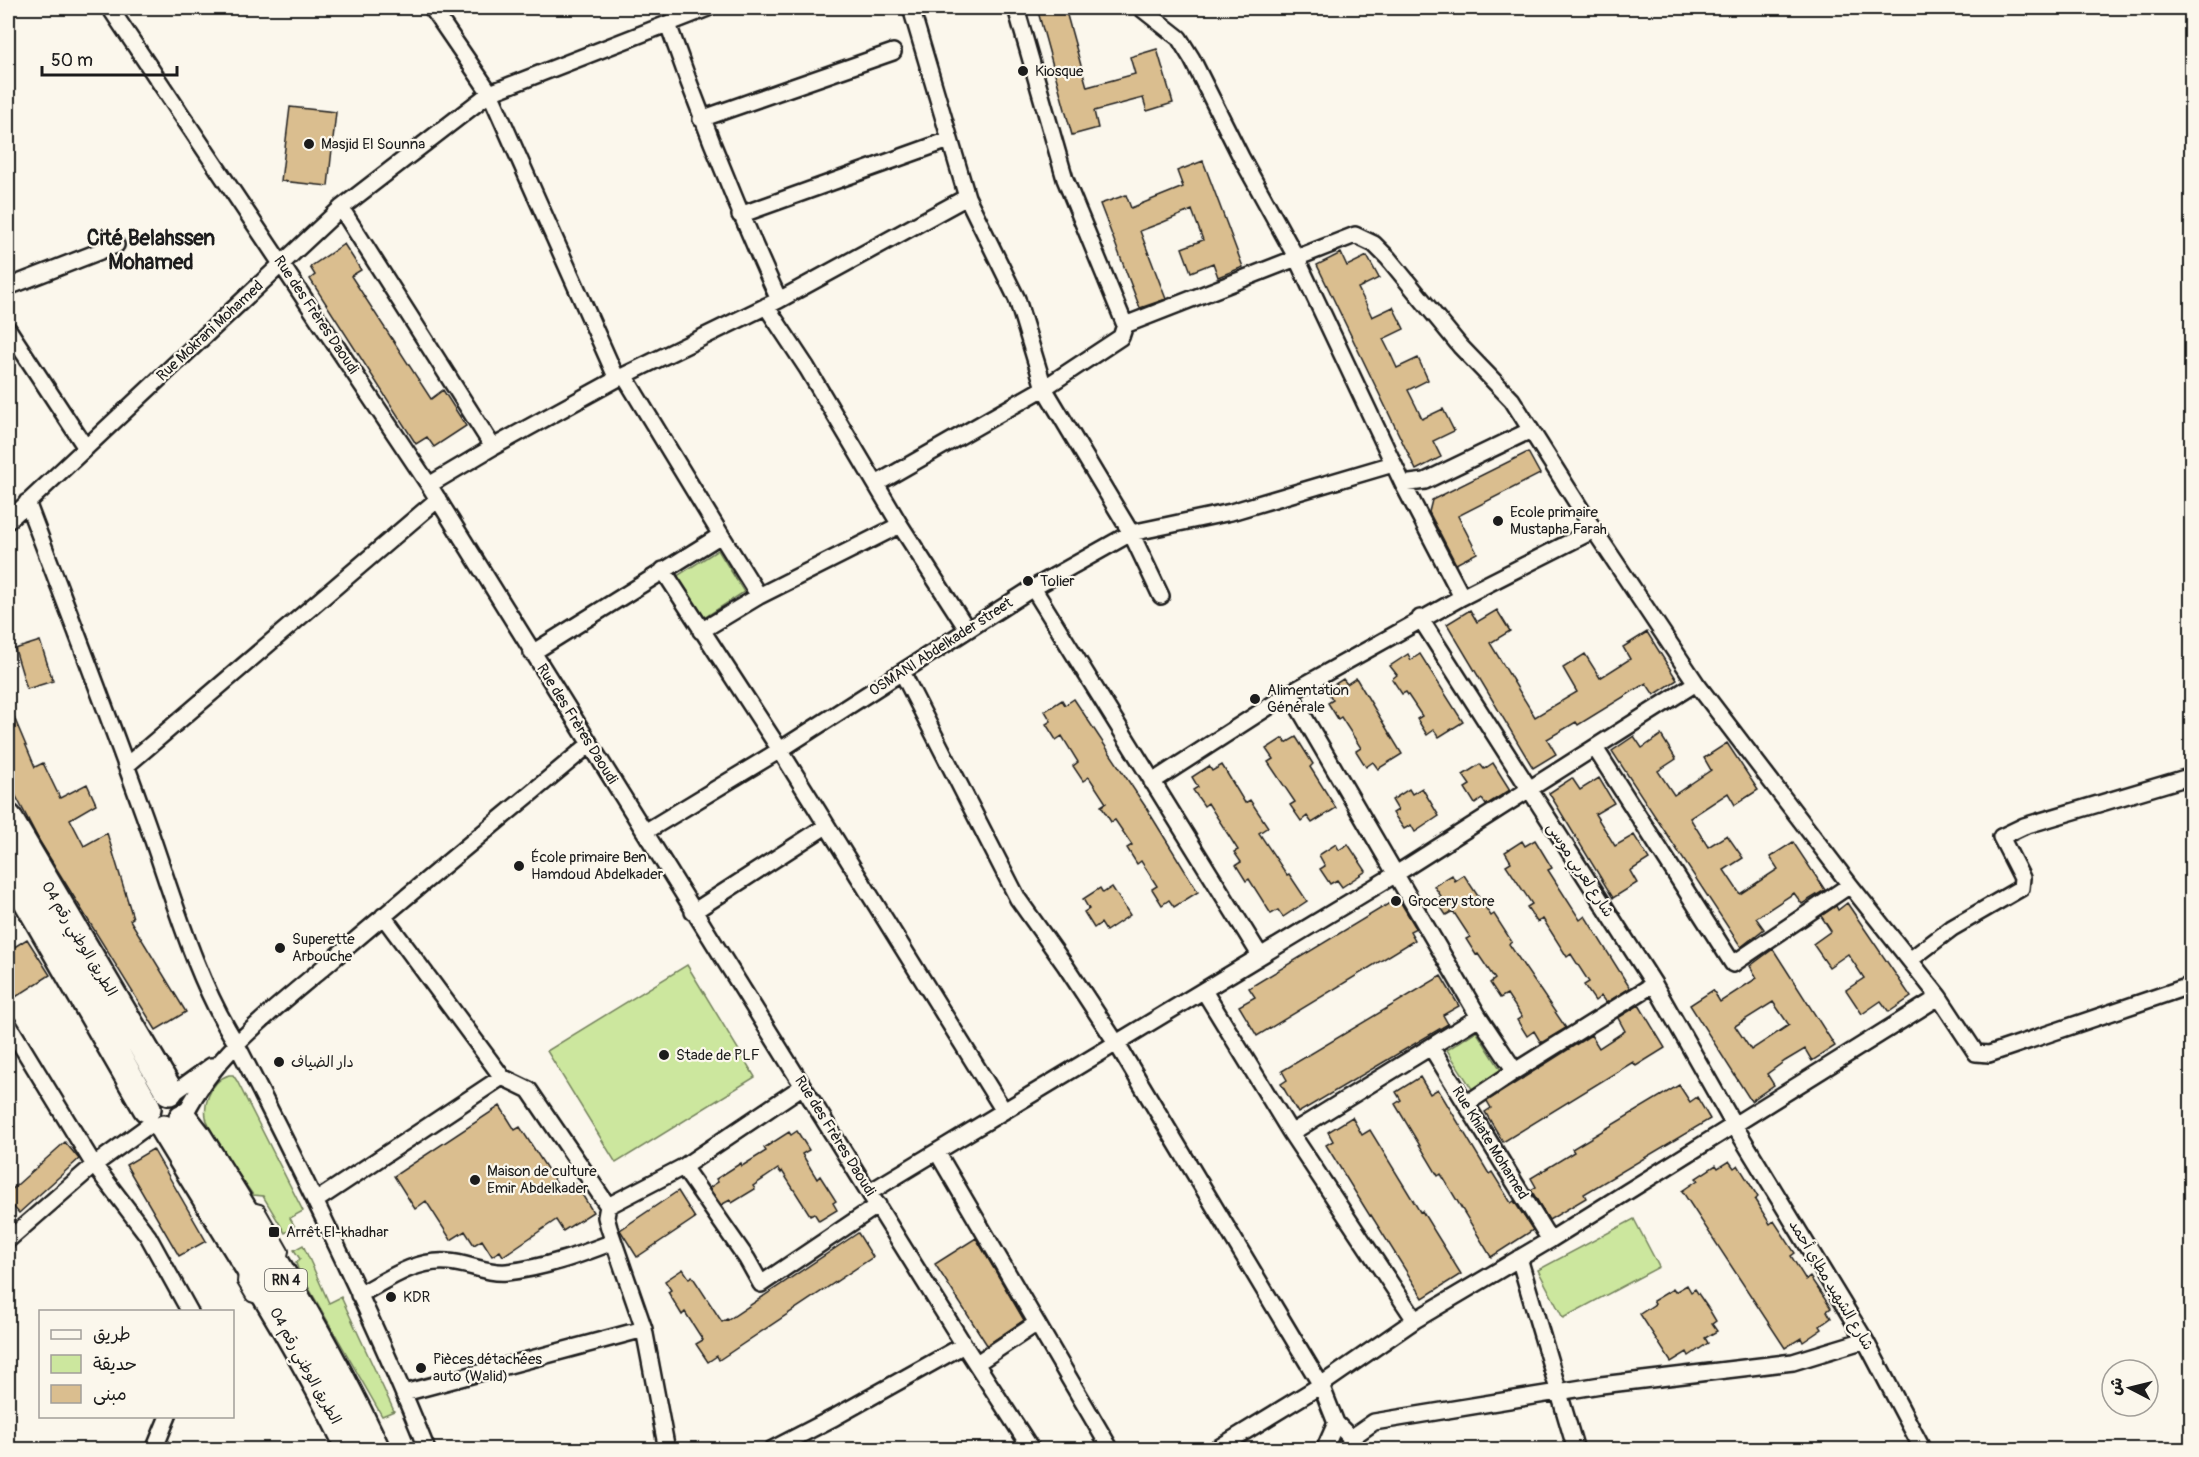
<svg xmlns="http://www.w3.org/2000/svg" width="2199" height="1457" font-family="Pangolin,'Playpen Sans Arabic',sans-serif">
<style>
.green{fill:#cce79e;stroke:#74825d;stroke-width:1.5}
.building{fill:#dabe8f;stroke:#1c1c1c;stroke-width:1.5;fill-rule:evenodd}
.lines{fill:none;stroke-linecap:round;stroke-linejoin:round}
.lane-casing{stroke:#1c1c1c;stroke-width:12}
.street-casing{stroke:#1c1c1c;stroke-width:20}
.highway-casing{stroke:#1c1c1c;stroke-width:32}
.lane{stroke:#fbf7ec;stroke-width:8}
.street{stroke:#fbf7ec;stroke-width:15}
.highway{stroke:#fbf7ec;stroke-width:27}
.poi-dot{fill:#1c1c1c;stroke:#fbf7ec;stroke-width:2}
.labels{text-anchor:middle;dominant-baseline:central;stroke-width:4.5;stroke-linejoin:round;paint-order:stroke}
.shield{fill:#fbf7ec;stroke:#5f5e5a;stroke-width:1.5}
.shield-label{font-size:14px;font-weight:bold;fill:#1c1c1c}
.poi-label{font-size:15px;fill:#1c1c1c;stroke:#fbf7ec;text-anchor:start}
.street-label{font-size:15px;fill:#1c1c1c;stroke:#fbf7ec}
.district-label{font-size:21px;font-weight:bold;fill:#1c1c1c;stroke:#fbf7ec}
</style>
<rect width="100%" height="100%" fill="#fbf7ec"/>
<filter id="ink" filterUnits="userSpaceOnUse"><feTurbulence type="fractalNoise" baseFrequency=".0167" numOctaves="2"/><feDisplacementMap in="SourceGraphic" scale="12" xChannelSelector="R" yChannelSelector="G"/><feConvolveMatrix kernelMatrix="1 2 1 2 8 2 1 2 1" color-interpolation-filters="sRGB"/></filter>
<g filter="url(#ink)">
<path class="green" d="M718 550 744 592 701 620 674 578Z
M687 965 755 1077 616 1163 547 1051Z
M1476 1031 1501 1070 1472 1089 1447 1050Z
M229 1075H233L237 1081 303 1211 290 1218 295 1227 285 1233 263 1196 253 1195C238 1173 220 1150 209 1126 200 1108 210 1081 229 1075Z
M1634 1219 1659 1267 1563 1318 1538 1270Z
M303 1245 329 1303 341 1297 394 1411 382 1416 298 1269 296 1263 300 1259 294 1250Z"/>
<path class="building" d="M1037 8H1065L1087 87 1135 74 1130 57 1157 49 1173 103 1147 111 1143 98 1094 111 1098 128 1072 135Z
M290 107 336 112 328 186 281 181Z
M1203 161 1243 267 1218 277 1213 263 1191 272 1182 248 1203 240 1192 210 1161 223 1140 231 1166 299 1140 308 1100 204 1126 195 1131 208 1183 187 1177 171Z
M344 244 361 270 351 276 431 399 443 390 466 426 434 447 427 437 416 444 310 279 315 275 310 267Z
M1341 253 1347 266 1367 256 1379 278 1358 288 1366 304 1372 317 1393 307 1404 329 1383 339 1391 355 1397 368 1418 358 1428 380 1408 390 1416 406 1422 419 1443 409 1454 431 1433 441 1441 457 1416 470 1317 265Z
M1528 452 1540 474 1458 516 1477 553 1456 564 1429 512 1432 500Z
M1470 610 1477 622 1497 610 1510 631 1490 643 1535 717 1577 692 1563 668 1585 654 1600 678 1630 659 1623 647 1647 632 1677 680 1654 695 1646 683 1578 725 1576 722 1547 739 1556 754 1533 768 1447 624Z
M40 641 53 681 27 689 15 649Z
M1408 654 1411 660 1420 654 1463 722 1439 737 1434 730 1427 735 1417 719 1422 716 1406 692 1402 694 1392 679 1397 675 1390 666Z
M1356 678 1402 754 1378 769 1373 762 1366 767 1356 751 1361 748 1341 717 1338 719 1328 703 1333 700 1326 690 1343 679 1347 684Z
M1074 699 1147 809 1198 892 1174 907 1169 900 1162 905 1152 889 1157 886 1141 861 1137 864 1127 848 1132 845 1115 820 1111 822 1101 806 1106 803 1089 777 1083 781 1073 766 1078 762 1062 736 1056 740 1046 724 1051 721 1045 711 1062 700 1065 705Z
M8 703 35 767 43 763 60 798 87 784 96 804 70 819 84 846 107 833 133 918 130 920 186 1012 156 1030 40 842 8 781Z
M1661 735 1676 759 1658 771 1674 795 1711 770 1704 758 1727 743 1758 790 1735 805 1728 793 1690 818 1708 847 1727 835 1743 858 1724 870 1740 894 1778 869 1770 857 1793 842 1825 890 1802 904 1794 893 1756 918 1764 929 1741 947 1612 751 1634 736 1642 748Z
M1296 737 1313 764 1310 767 1336 808 1312 823 1307 816 1301 821 1290 805 1295 802 1268 762 1273 759 1266 749 1283 738 1286 743Z
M1493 763 1510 790 1486 805 1482 799 1475 804 1465 788 1470 785 1463 775 1480 764 1484 769Z
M1222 765 1245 803 1250 800 1268 827 1259 833 1287 875 1289 874 1307 901 1283 917 1278 910 1271 914 1249 879 1246 881 1236 865 1241 862 1234 852 1238 850 1208 803 1204 806 1193 790 1198 787 1192 777 1209 766 1212 771Z
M1572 778 1580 790 1599 778 1614 803 1595 814 1615 846 1634 835 1649 859 1630 871 1637 883 1613 898 1549 793Z
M1422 788 1439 816 1415 832 1411 825 1404 829 1393 813 1398 810 1392 800 1409 789 1412 794Z
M1535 840 1552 868 1548 870 1580 920 1585 916 1630 988 1606 1003 1601 996 1595 1001 1584 985 1589 982 1571 954 1567 957 1543 919 1537 922 1527 907 1532 904 1506 865 1511 862 1505 852 1522 841 1525 846Z
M1336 844 1339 850 1348 844 1366 871 1342 887 1337 880 1330 884 1320 869 1325 866 1319 855Z
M1452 875 1455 881 1464 875 1491 916 1494 914 1512 942 1509 944 1566 1028 1541 1043 1534 1031 1527 1036 1517 1020 1522 1017 1507 994 1500 998 1490 983 1495 979 1478 954 1476 955 1466 939 1470 937 1453 911 1446 915 1436 900 1441 896 1434 886Z
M1112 887 1130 915 1106 931 1101 923 1094 928 1084 912 1089 909 1083 899 1100 888 1103 893Z
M1398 898 1416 928 1410 931 1415 940 1257 1036 1239 1006 1255 997 1249 988Z
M1847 903 1911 997 1889 1012 1881 1001 1862 1014 1846 990 1864 978 1848 954 1829 967 1813 944 1831 931 1821 916 1836 906 1838 910Z
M27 939 50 975 8 1002V951Z
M1773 949 1835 1046 1812 1061 1805 1049 1785 1061 1767 1074 1774 1085 1751 1101 1690 1005 1713 990 1720 1002 1757 978 1750 966ZM1773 1002 1789 1025 1751 1050 1735 1026Z
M1441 976 1459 1006 1443 1015 1448 1024 1298 1113 1281 1084 1287 1080 1282 1071Z
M1639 1005 1665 1048 1636 1066 1633 1062 1503 1142 1485 1112 1491 1108 1487 1101 1591 1035 1599 1048 1625 1031 1618 1018Z
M1420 1077 1430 1094 1438 1089 1489 1174 1492 1172 1511 1203 1514 1201 1533 1230 1491 1257 1441 1174 1438 1176 1395 1104 1401 1100 1396 1092Z
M1679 1085 1690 1102 1697 1097 1710 1119 1584 1194 1586 1198 1549 1220 1531 1190 1536 1187 1531 1178 1574 1152 1572 1149Z
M500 1106 515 1130 520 1127 562 1192 575 1183 593 1212 563 1231 556 1220 503 1256 500 1251 492 1256 482 1240 474 1245 465 1231 451 1240 426 1201 415 1209 394 1176Z
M1352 1117 1362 1135 1370 1130 1420 1212 1422 1211 1461 1274 1423 1298 1371 1215 1370 1216 1326 1145 1333 1141 1328 1132Z
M797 1131 809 1150 802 1154 817 1179 820 1176 836 1201 833 1203 837 1210 819 1221 814 1213 810 1215 782 1171 781 1173 778 1169 753 1186 755 1189 732 1203 730 1200 721 1205 709 1188 718 1182 716 1179 741 1163 742 1166 766 1151 764 1148 789 1132 791 1135Z
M65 1142 79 1159 19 1213 8 1201V1193Z
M153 1149 206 1241 179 1256 126 1165Z
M1729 1161 1734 1168 1738 1165 1758 1197 1755 1200 1770 1224 1774 1221 1795 1253 1791 1256 1806 1280 1810 1277 1831 1308 1827 1311 1831 1318 1820 1326 1822 1329 1803 1342 1801 1338 1785 1348 1682 1191 1698 1180 1696 1178 1716 1165 1718 1168Z
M678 1191 695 1218 637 1257 620 1230Z
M858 1233 873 1257 719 1360 717 1356 708 1362 696 1344 703 1340 685 1312 682 1315 668 1292 671 1290 665 1281 683 1269 689 1278 692 1276 722 1322 727 1319 728 1320Z
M976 1238 1024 1320 987 1345 935 1264Z
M1687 1285 1691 1292 1695 1289 1710 1311 1716 1321 1712 1324 1717 1331 1705 1338 1708 1343 1689 1356 1687 1352 1671 1362 1640 1314 1655 1304 1653 1301 1673 1289 1675 1292Z"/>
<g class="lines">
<defs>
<path id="lane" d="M249 1206 260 1209 284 1251 282 1260
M243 1271 242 1282 251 1297 260 1300"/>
<path id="street" d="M110 8 429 485 964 1345 1032 1450
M432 8 490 93 617 379
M911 8 967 197 1017 299 1044 388 1131 533 1161 596
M1016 8 1065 179 1125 325
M1141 8 1179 38 1192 59 1241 157 1296 257 1403 484 1462 597 1290 693 1152 782
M668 24C701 119 737 208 779 300
M701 119 893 52
M341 208 493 447
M740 215 949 140
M8 287 116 245
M766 306 807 368 900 525 967 629
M8 329 86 448
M876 484 1044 388 1121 337 1125 325 1355 235 1374 244 1388 258 1460 346 1512 400 1594 530 1696 683 1850 885 1939 997 1550 1240 1415 1320 1321 1385 1215 1450
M1403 484 1425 481 1531 430
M429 485 493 447 617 379 779 300 967 197
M27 502C66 605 106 708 143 812 170 886 194 977 236 1043 304 1176 371 1311 427 1450
M8 521 341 208 490 93 708 8
M721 535 759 596
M663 570 780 750 1004 1111
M1033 588 1260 955
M1462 597 1594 530
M1420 618 1654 984 1734 1125 1865 1340 1923 1450
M701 631 759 596 900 525
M532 653 721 535 625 377
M902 672 1018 899 1065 965 1117 1044 1321 1385 1336 1423 1351 1438
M1290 693 1479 1017 1515 1071
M1595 748 1733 964 1850 885
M126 766 438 499
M645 832 780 750 1033 588 1131 533 1231 512 1393 464
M693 912 826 826
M383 916 502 1077 529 1090 608 1206 683 1167 803 1086
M1910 960 1952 928 2021 888 2022 878 2001 837 2024 826 2192 776
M1204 991 1291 1133 1415 1320
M1939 997 1976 1053 1989 1054 2192 985
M8 1024 94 1165 148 1236 190 1312
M1431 1047 1550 1240
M175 1092 211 1066
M1466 1104 1515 1071 1654 984
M185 1114C218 1049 278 1007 332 960 417 887 504 816 590 744
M1291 1133 1479 1017
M937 1152 1111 1450
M683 1167 747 1259 761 1284 878 1205
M870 1192 1396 874 1696 683
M317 1200 502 1077
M608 1206 606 1217 609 1228 644 1329 667 1450
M8 1240 94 1165 152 1123
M1519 1258 1576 1450
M359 1295C387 1280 415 1259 448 1262 468 1263 487 1274 507 1272 544 1268 579 1255 613 1242
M977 1363 1037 1323
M404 1393 644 1329
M154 1450 168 1416
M771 1450 835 1417 964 1345
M1324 1450 1336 1423
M1347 1450 1351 1438 1374 1422 1601 1385 1793 1362 1865 1340"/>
<path id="highway" d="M8 818 169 1091
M8 867 147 1108
M183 1118 197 1136C261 1238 325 1340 376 1450
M164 1129C228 1235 297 1338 351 1450"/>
</defs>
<use href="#lane" class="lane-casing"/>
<use href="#street" class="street-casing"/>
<use href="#highway" class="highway-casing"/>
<use href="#lane" class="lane"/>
<use href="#street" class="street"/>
<use href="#highway" class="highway"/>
</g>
</g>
<g class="poi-dot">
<circle cx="1023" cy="71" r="6"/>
<circle cx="309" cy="144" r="6"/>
<circle cx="1498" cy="521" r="6"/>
<circle cx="1028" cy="581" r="6"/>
<circle cx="1255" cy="699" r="6"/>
<circle cx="519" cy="866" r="6"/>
<circle cx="1396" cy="901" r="6"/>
<circle cx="280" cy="948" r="6"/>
<circle cx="664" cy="1055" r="6"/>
<circle cx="279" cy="1062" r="6"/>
<circle cx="475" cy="1180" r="6"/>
<rect x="268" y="1226" width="12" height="12" rx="3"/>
<circle cx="391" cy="1297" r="6"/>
<circle cx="421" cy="1368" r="6"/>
</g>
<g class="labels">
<rect class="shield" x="265" y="1269" width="42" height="22" rx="4.5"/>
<g class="shield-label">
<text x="286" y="1280">RN 4</text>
</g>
<g class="poi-label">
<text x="1035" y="71">Kiosque</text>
<text x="321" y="144">Masjid El Sounna</text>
<text x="1510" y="512">Ecole primaire<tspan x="1510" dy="17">Mustapha Farah</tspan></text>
<text x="1040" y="581">Tolier</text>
<text x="1267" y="690">Alimentation<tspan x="1267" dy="17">Générale</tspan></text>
<text x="531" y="857">École primaire Ben<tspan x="531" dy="17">Hamdoud Abdelkader</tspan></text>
<text x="1408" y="901">Grocery store</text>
<text x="292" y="939">Superette<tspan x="292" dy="17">Arbouche</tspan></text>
<text x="676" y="1055">Stade de PLF</text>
<text x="291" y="1062">دار الضياف</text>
<text x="487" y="1171">Maison de culture<tspan x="487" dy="17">Emir Abdelkader</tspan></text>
<text x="286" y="1232">Arrêt El-khadhar</text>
<text x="403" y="1297">KDR</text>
<text x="433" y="1359">Pièces détachées<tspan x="433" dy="17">auto (Walid)</tspan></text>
</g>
<g class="street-label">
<text transform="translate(316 315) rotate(56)">Rue des Frères Daoudi</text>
<text transform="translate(210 331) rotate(-43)">Rue Mokrani Mohamed</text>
<text transform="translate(941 647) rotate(-33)">OSMANI Abdelkader street</text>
<text transform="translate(577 724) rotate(58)">Rue des Frères Daoudi</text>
<text transform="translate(1580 870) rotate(57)">شارع لعربي موسى</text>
<text transform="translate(79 939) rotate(59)">الطريق الوطني رقم 04</text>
<text transform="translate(835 1136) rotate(58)">Rue des Frères Daoudi</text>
<text transform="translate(1490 1143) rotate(58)">Rue Khiate Mohamed</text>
<text transform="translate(1831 1285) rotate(59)">شارع الشهيد مطاي أحمد</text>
<text transform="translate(305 1366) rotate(61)">الطريق الوطني رقم 04</text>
</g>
<g class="district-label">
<text x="151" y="238">Cité Belahssen<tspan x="151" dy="24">Mohamed</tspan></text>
</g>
</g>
<rect width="2199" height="1457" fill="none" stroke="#fbf7ec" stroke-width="30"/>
<rect x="15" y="15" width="2169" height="1427" fill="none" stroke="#1c1c1c" stroke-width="2" filter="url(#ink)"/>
<rect x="39" y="1310" width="195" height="108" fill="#fbf7ec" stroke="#a29f99" stroke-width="1.5"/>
<rect x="51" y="1330" width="30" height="9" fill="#fbf7ec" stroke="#a29f99" stroke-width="1.5"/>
<text x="93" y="1340" font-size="18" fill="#1c1c1c">طريق</text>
<rect x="51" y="1355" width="30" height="18" fill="#cce79e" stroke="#a29f99" stroke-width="1.5"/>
<text x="93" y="1370" font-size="18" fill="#1c1c1c">حديقة</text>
<rect x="51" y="1385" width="30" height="18" fill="#dabe8f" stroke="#a29f99" stroke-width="1.5"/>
<text x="93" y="1400" font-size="18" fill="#1c1c1c">مبنى</text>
<g transform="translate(2130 1388) rotate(277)"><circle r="28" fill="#fbf7ec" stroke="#a29f99" stroke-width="1.5"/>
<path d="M0-4.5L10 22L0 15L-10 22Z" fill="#1c1c1c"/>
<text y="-9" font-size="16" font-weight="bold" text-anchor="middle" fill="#1c1c1c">ش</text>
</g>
<path d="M42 66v9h135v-9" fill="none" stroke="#1c1c1c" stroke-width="3"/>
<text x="51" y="66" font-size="18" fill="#1c1c1c" stroke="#fbf7ec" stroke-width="4.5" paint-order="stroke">50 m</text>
</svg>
